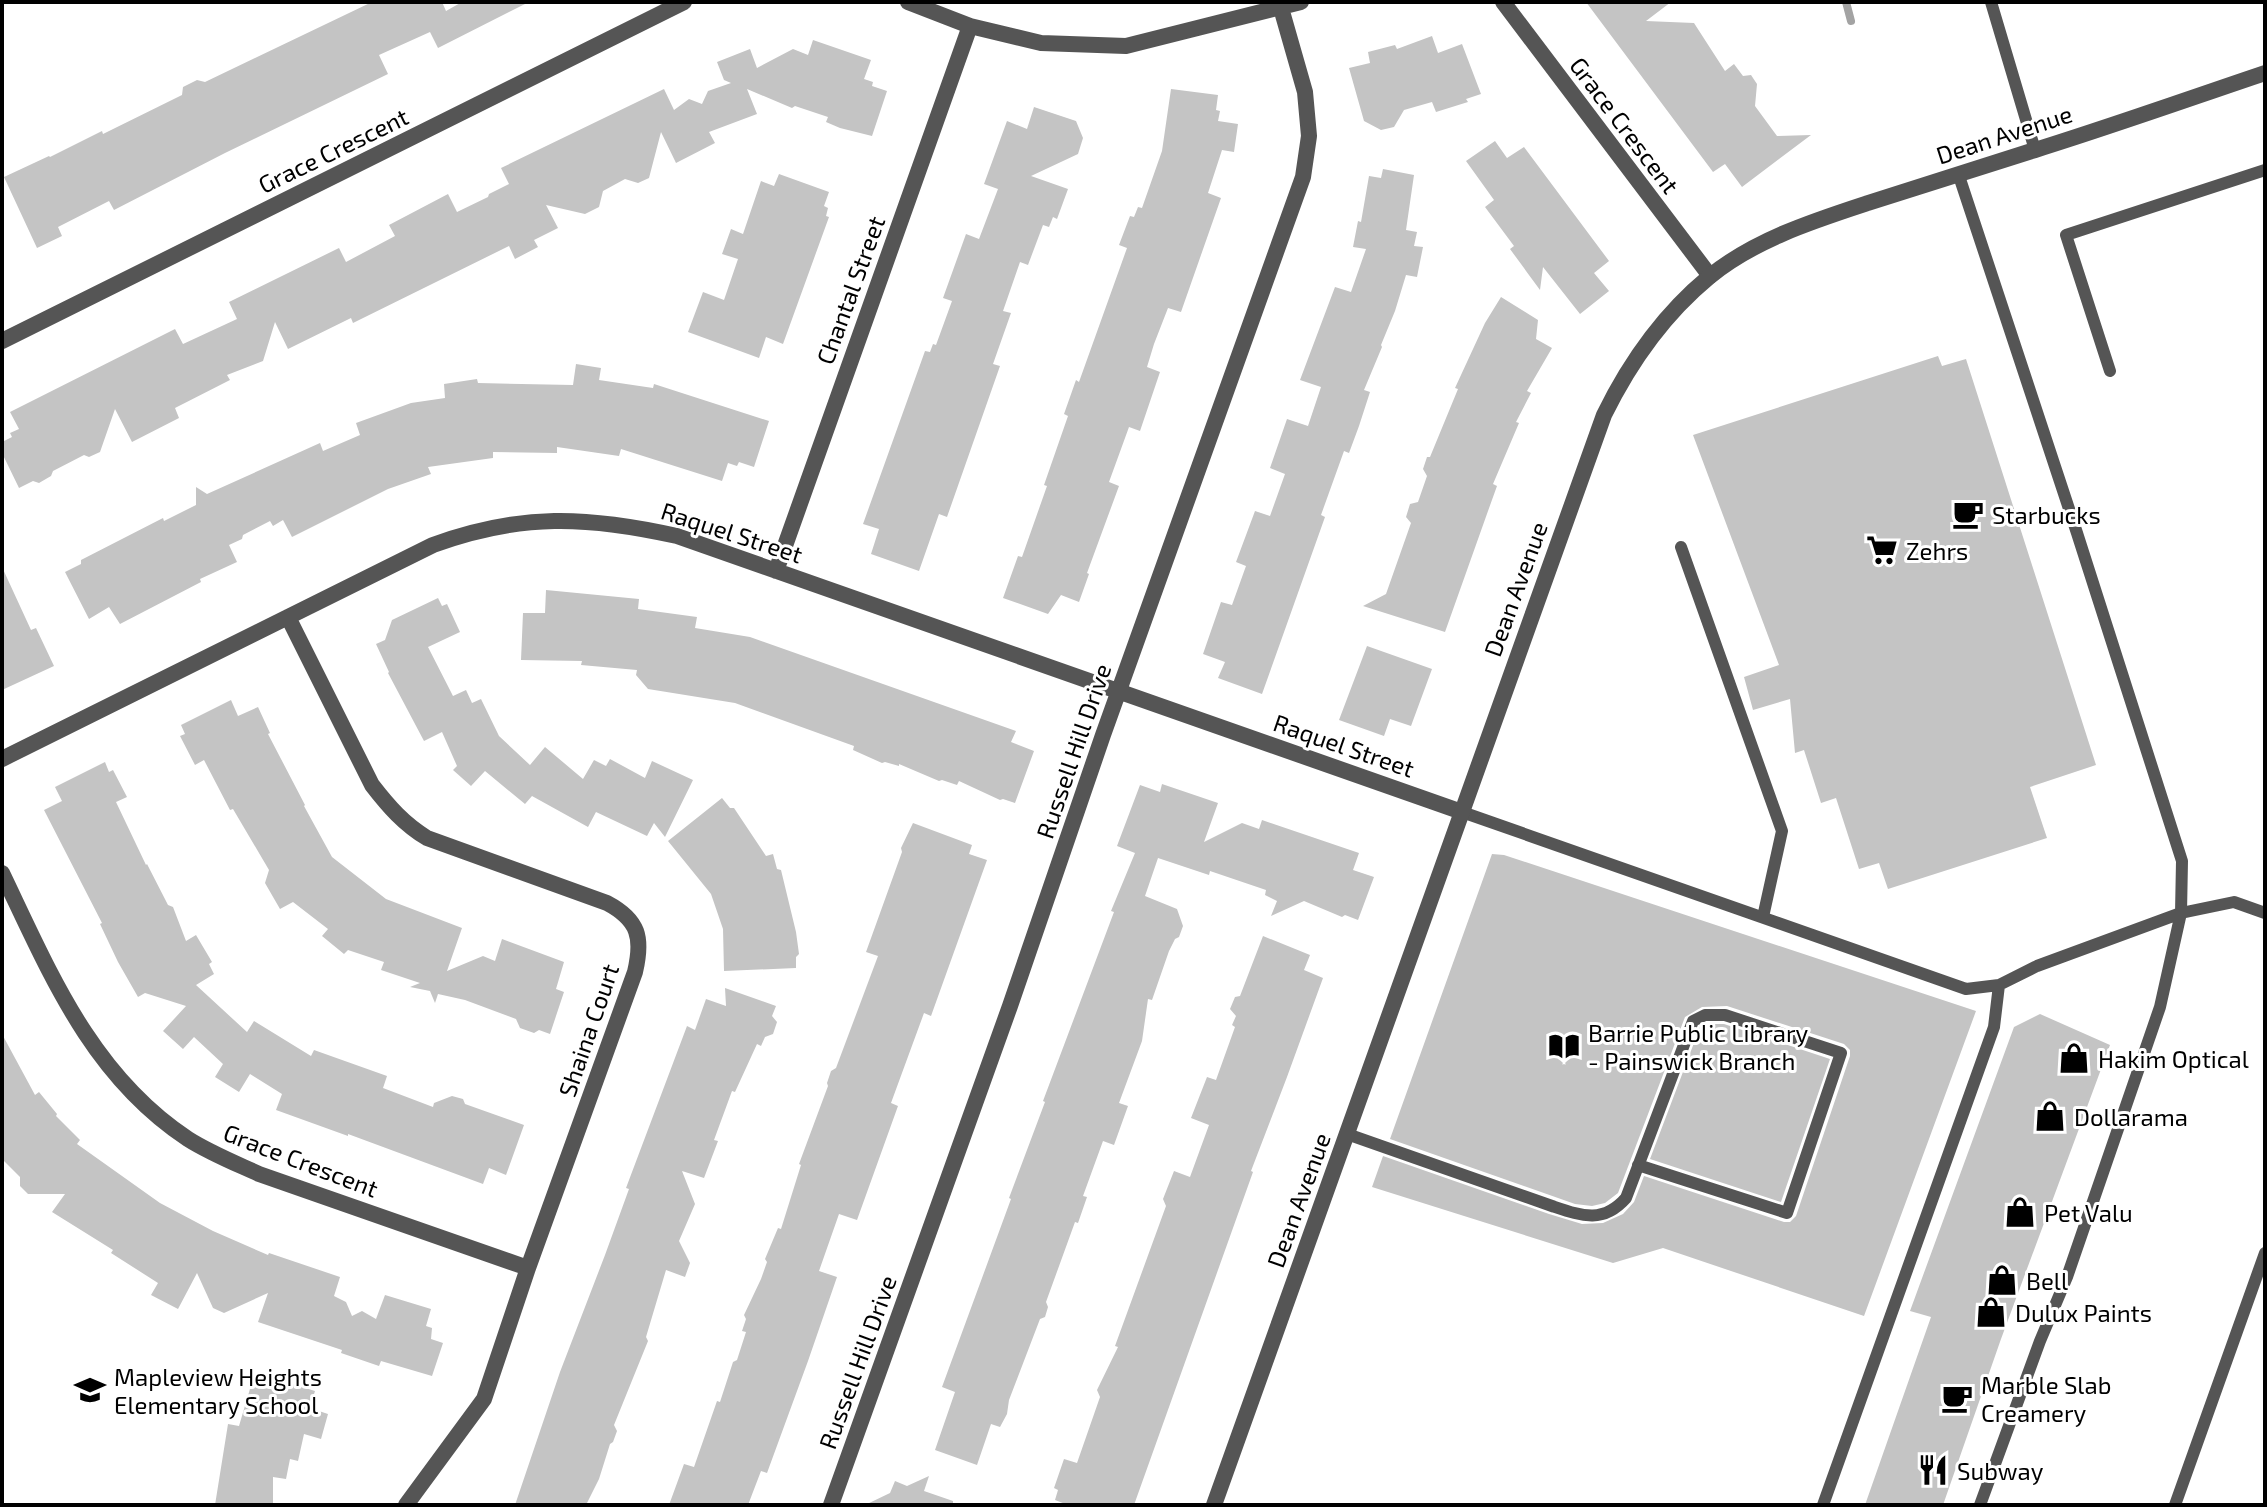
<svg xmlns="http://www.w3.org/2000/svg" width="2267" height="1507" font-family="'Exo 2',sans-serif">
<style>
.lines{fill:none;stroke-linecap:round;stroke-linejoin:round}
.stream{stroke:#a3a3a3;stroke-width:8}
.building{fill:#c4c4c4}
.service{stroke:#555;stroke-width:12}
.minor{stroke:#555;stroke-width:16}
.tertiary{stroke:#555;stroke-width:16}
.labels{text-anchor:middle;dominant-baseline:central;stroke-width:6;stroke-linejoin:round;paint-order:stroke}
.street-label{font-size:24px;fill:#000;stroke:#fff}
.poi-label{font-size:24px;fill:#000;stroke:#fff;text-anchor:start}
</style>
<rect width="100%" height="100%" fill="#fff"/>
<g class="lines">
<path class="stream" d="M1846 2 1851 21"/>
</g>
<path class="building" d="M372 2H442L446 11 462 2H529L438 48 430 32 379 55 388 74 225 153 114 210 109 201 58 227 62 236 37 248 4 177 49 156 50 157 102 131 103 134 182 95 183 87 197 80 205 82Z
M1586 2H1671L1646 21 1694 23 1725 71 1734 64 1743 76 1751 75 1757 84 1755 106 1777 136 1811 135 1742 187 1725 164 1713 172Z
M1432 36 1438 53 1462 44 1481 94 1466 99 1468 102 1436 112 1432 102 1404 110 1394 127 1381 130 1364 121 1349 68 1370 63 1368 52 1395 45 1397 49Z
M813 40 871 60 864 79 873 82 872 86 887 91 872 136 840 128 826 122 828 117 795 106 792 108 747 89 757 114 709 132 715 143 676 163 661 132 649 178 638 183 625 179 603 191 599 207 585 214 546 205 558 228 534 240 538 247 515 259 509 246 353 323 351 318 288 349 275 322 263 361 227 375 230 380 175 408 179 418 132 442 115 409 100 452 89 457 84 455 53 471 51 476 39 483 33 481 19 488 2 453V442L12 437 10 433 19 429 10 412 175 329 183 344 237 319 229 302 339 248 346 262 395 236 389 225 448 194 457 212 488 197 489 194 509 184 501 168 664 89 674 110 689 99 702 104 708 91 731 83 724 80 717 62 750 49 757 68 793 49 808 55Z
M1171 89 1218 95 1216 110 1220 111 1218 121 1238 124 1234 152 1222 150 1208 193 1221 198 1181 312 1168 308 1154 344 1147 367 1160 372 1140 431 1129 427 1109 482 1119 486 1087 573 1089 574 1079 602 1061 595 1048 614 1003 598 1018 556 1022 557 1047 486 1044 485 1068 416 1064 414 1076 380 1079 382 1127 248 1119 245 1130 216 1134 217 1138 207 1142 208 1162 151Z
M1034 107 1076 121 1083 138 1078 154 1031 176 1068 189 1057 219 1053 217 1049 227 1043 225 1028 265 1020 262 1003 311 1011 313 993 364 1000 366 947 517 939 514 919 571 871 554 879 529 863 524 925 351 930 352 933 344 936 345 952 301 943 298 966 234 979 239 998 189 984 184 1007 121 1027 129Z
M1495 141 1507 158 1524 147 1609 261 1594 273 1609 291 1580 314 1543 267 1540 290 1510 249 1514 246 1485 207 1494 200 1466 161Z
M1383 169 1414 175 1406 230 1417 232 1414 246 1423 247 1417 277 1406 275 1395 311 1381 345 1382 347 1364 390 1370 392 1359 426 1349 453 1344 451 1321 515 1325 517 1262 694 1218 678 1225 662 1203 654 1221 602 1232 605 1246 566 1236 562 1255 511 1270 516 1285 474 1270 468 1287 419 1308 426 1321 387 1300 380 1335 287 1351 292 1366 249 1353 247 1358 221 1361 222 1369 176 1381 178Z
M779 174 829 192 824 206 828 208 826 216 829 217 783 344 766 337 759 358 688 332 703 292 724 300 738 259 722 254 731 229 743 234 761 181 774 186Z
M1501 297 1538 320 1536 339 1552 348 1527 391 1531 393 1516 422 1519 423 1493 484 1497 486 1488 511 1445 632 1363 606 1386 594 1411 523 1406 517 1410 504 1418 502 1427 476 1423 469 1427 457H1430L1458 389 1455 388 1485 323Z
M1938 356 1942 366 1966 359 2096 765 2030 787 2047 838 1888 889 1879 863 1859 869 1836 798 1821 803 1804 750 1795 753 1790 699 1753 710 1744 677 1779 665 1693 435Z
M576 364 601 368 599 380 653 388 654 384 769 421 754 467 739 462 737 466 728 463 722 481 621 449 619 456 557 447V453L493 452V458L428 467 431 474 388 489 292 537 283 520 273 526 270 521 243 535 242 539 229 545 237 562 200 579 201 582 120 624 109 607 89 619 65 572 81 564V560L163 518 164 521 196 505V487L207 494 320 443 323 451 360 435 356 423 411 403 445 398 444 384 477 379 478 383 573 385Z
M2 567 31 630 36 628 54 666 2 690Z
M546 590 639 599 638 609 697 617 695 628 750 637 1016 731 1011 742 1034 751 1015 803 1003 799 1000 800 959 781 957 785 942 780 939 781 899 764V766L885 762 882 763 853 750 854 746 735 703 648 689 636 675 637 670 581 665 582 661 521 660 523 613H545Z
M438 598 442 606 447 604 460 632 428 647 453 696 466 690 472 703 481 699 499 736 530 765 545 747 583 779 594 760 606 766 610 759 645 778 652 761 693 780 665 837 654 823 647 836 596 812 588 827 532 796 525 804 485 771 471 786 453 770 457 766 442 732 424 741 388 673 389 672 376 644 385 640 392 620Z
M1367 646 1432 669 1411 726 1390 719 1384 736 1339 720Z
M231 700 238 716 258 707 270 733 268 734 305 805 304 806 332 857 386 899 462 928 447 971 483 956 495 961 502 939 564 962 556 989 564 992 550 1034 539 1030 534 1033 520 1028 516 1019 465 1000 438 994 435 1003 430 991 410 987 420 983 381 970 384 962 348 950 344 954 322 936 328 929 293 902 280 909 265 883 269 870 233 809 230 810 204 760 195 765 180 736 185 734 181 725Z
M105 762 109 772 113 770 127 797 116 802 146 865 147 864 168 905 173 907 186 941 196 935 212 962 209 964 214 974 196 985 247 1032 254 1021 311 1056 314 1050 387 1076 383 1088 433 1107 434 1103 452 1096 463 1099 465 1104 524 1125 506 1175 489 1168 483 1184 348 1134V1136L276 1110 282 1094 250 1074 239 1092 215 1077 223 1064 194 1037 183 1049 163 1031 186 1006 145 993 138 997 118 962 100 924 102 923 44 810 62 801 55 787Z
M1162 784 1218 803 1204 842 1242 823 1259 829 1262 820 1359 853 1353 870 1374 877 1358 920 1345 915 1342 917 1304 901 1271 916 1277 901 1265 895 1266 890 1210 871 1209 875 1158 858 1145 896 1177 909 1183 926 1179 937 1175 939 1169 951 1152 1000 1148 999 1142 1041 1119 1103 1128 1106 1114 1145 1103 1141 1083 1196 1087 1197 1078 1223 1075 1222 1046 1302 1048 1307 1045 1317 1040 1319 1009 1400 1007 1414 1000 1427 991 1424 977 1465 935 1450 955 1392 942 1387 1011 1199 1009 1198 1045 1102 1043 1101 1114 912 1111 911 1135 853 1117 846 1140 785 1160 792Z
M722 798 730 808H734L766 856 773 854 777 869 781 870 796 932 799 954 796 957V968L724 971 723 929 711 894 668 841Z
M913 823 972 845 969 854 987 860 931 1016 924 1013 891 1103 898 1106 857 1220 839 1214 819 1271 837 1277 808 1361 767 1473 761 1471 748 1505H669L684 1464 694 1467 717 1401 720 1402 733 1362 737 1360 746 1332 742 1331 746 1319 744 1315 761 1279 767 1262 765 1259 778 1228 781 1229 801 1165 799 1164 828 1086 827 1083 831 1071 836 1068 878 956 866 952 902 852 901 848Z
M1492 854 1504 855 1976 1011 1864 1316 1663 1248 1613 1263 1372 1187 1383 1156 1549 1214 1582 1224 1603 1223 1623 1214 1634 1202 1644 1176 1784 1222H1790L1796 1216 1850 1056V1050L1844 1044 1727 1006 1702 1007 1685 1017 1618 1193 1605 1203 1592 1206 1575 1204 1390 1139Z
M1263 936 1310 955 1304 970 1323 978 1287 1077 1251 1171 1253 1172 1134 1505H1068L1055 1500 1058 1490 1054 1488 1064 1459 1077 1463 1100 1397 1097 1390 1118 1347 1115 1346 1166 1206 1163 1199 1174 1171 1190 1177 1209 1125 1191 1118 1207 1077 1216 1080 1235 1027 1232 1025 1236 1016 1230 1009 1235 997 1240 996Z
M725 988 776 1006 772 1016 777 1022 773 1034 765 1037 761 1046 757 1044 735 1092 732 1091 714 1140 718 1141 704 1178 682 1171 695 1204 679 1241 690 1263 685 1277 666 1270 646 1337 648 1341 614 1425 617 1431 613 1442 610 1444 599 1479 586 1505H515L560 1372 605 1255 629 1189 626 1188 687 1026 695 1030 706 999 726 1006Z
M2040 1014 2110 1045 2001 1339 1943 1505H1865L1931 1317 1910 1311 2014 1027Z
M1707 1024H1724L1830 1059 1781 1202 1650 1159 1700 1027Z
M2 1034 35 1095 39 1092 57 1114 56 1116 80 1140 77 1144 160 1203 213 1231 268 1255 269 1253 340 1277 334 1296 346 1302 352 1316 362 1311 376 1319 385 1295 431 1309 426 1326 432 1328 431 1339 443 1343 432 1376 381 1361 379 1366 341 1353 342 1350 258 1322 268 1293 224 1313 213 1308 197 1273 178 1309 151 1295 158 1283 111 1253 113 1250 52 1212 65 1194H28L20 1186V1177L2 1159Z
M260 1374 315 1391 310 1408 328 1414 321 1439 304 1434 298 1461 290 1459 286 1479 273 1477V1505H215L228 1424 239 1426 252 1382 257 1384Z
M929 1476 924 1491 953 1501V1505H865L890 1493 895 1481 907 1486Z"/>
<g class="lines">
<path class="service" d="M1991 2 2035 150
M1958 173 2077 533 2182 861 2181 913 2160 1007 2067 1277 2040 1341 1980 1505
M2110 371 2066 235 2265 170
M1681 547 1782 831 1763 917
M1462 812 1966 989 1999 985 2037 966 2181 913 2234 902 2265 913
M1347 1134 1552 1206C1582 1216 1603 1224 1626 1198L1693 1021 1705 1015H1725L1841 1053 1787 1213 1638 1165
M1823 1505 1994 1027 1999 985
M2175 1505 2265 1253"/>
<path class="minor" d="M908 2 970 26 1041 43 1126 46 1301 2
M1503 2 1710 276
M2 341 684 2
M776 571 970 26
M288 617 372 785C389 807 404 824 427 838L607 903C639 920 643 938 635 972L528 1268 484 1399 406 1505
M2 759 433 545C521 513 587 516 677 536L1462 812
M2 873C50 973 91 1075 188 1139 210 1153 235 1163 259 1174L528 1268
M831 1505 1010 1006 1103 735 1303 177 1309 136 1305 92 1281 8"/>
<path class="tertiary" d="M1214 1505 1604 415C1630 362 1663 315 1709 277 1754 240 1813 221 1868 203 1923 185 1979 168 2035 150 2112 126 2188 99 2265 73"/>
</g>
<defs>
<symbol id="cafe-bare" viewBox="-9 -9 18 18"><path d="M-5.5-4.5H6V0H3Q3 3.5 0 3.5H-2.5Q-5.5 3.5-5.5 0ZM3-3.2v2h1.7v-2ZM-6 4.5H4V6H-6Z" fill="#000" stroke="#fff" stroke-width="2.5" paint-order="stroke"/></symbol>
<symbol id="supermarket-bare" viewBox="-9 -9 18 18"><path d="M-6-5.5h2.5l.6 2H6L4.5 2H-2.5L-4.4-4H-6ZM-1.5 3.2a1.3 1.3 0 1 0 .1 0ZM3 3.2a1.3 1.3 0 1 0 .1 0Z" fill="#000" stroke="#fff" stroke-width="2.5" paint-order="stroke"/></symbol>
<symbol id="library-bare" viewBox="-9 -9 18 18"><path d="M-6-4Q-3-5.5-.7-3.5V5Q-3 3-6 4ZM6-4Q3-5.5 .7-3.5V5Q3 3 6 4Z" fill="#000" stroke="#fff" stroke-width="2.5" paint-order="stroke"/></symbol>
<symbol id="shop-bare" viewBox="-9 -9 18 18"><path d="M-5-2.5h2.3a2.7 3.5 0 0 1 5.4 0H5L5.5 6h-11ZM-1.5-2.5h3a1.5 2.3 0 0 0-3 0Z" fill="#000" stroke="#fff" stroke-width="2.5" paint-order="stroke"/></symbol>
<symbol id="school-bare" viewBox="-9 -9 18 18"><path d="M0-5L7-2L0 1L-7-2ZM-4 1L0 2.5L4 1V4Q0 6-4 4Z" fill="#000" stroke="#fff" stroke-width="2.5" paint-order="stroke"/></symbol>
<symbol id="restaurant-bare" viewBox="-9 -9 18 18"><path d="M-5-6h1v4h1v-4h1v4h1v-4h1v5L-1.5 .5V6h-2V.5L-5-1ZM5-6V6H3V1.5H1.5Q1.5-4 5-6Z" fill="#000" stroke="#fff" stroke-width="2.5" paint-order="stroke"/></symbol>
</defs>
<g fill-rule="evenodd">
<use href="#cafe-bare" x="1946" y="492" width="44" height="44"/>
<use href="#supermarket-bare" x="1860" y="528" width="44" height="44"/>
<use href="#library-bare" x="1542" y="1024" width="44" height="44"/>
<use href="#shop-bare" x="2052" y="1036" width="44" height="44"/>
<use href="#shop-bare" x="2028" y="1094" width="44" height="44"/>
<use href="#shop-bare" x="1998" y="1190" width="44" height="44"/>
<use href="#shop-bare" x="1980" y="1258" width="44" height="44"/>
<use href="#shop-bare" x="1969" y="1290" width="44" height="44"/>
<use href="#school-bare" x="68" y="1368" width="44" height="44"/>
<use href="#cafe-bare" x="1935" y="1376" width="44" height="44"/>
<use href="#restaurant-bare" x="1911" y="1448" width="44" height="44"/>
</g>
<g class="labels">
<g class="street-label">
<text transform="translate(1625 125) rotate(53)">Grace Crescent</text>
<text transform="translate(2004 134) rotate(-18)">Dean Avenue</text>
<text transform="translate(333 150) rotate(-26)">Grace Crescent</text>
<text transform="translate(850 290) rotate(-70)">Chantal Street</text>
<text transform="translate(732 532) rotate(18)">Raquel Street</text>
<text transform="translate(1515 589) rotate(-70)">Dean Avenue</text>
<text transform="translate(1344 745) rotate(19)">Raquel Street</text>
<text transform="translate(1073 751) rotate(-71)">Russell Hill Drive</text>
<text transform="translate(588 1030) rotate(-71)">Shaina Court</text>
<text transform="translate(301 1160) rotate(21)">Grace Crescent</text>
<text transform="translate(1298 1200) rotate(-70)">Dean Avenue</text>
<text transform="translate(857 1362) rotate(-70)">Russell Hill Drive</text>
</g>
<g class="poi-label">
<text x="1992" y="514">Starbucks</text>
<text x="1906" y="550">Zehrs</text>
<text x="1588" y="1032">Barrie Public Library<tspan x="1588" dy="28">- Painswick Branch</tspan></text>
<text x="2098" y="1058">Hakim Optical</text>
<text x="2074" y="1116">Dollarama</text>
<text x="2044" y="1212">Pet Valu</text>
<text x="2026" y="1280">Bell</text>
<text x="2015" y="1312">Dulux Paints</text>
<text x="114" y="1376">Mapleview Heights<tspan x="114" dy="28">Elementary School</tspan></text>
<text x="1981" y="1384">Marble Slab<tspan x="1981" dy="28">Creamery</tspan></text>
<text x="1957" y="1470">Subway</text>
</g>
</g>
<rect width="2267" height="1507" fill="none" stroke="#000000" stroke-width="8"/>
</svg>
